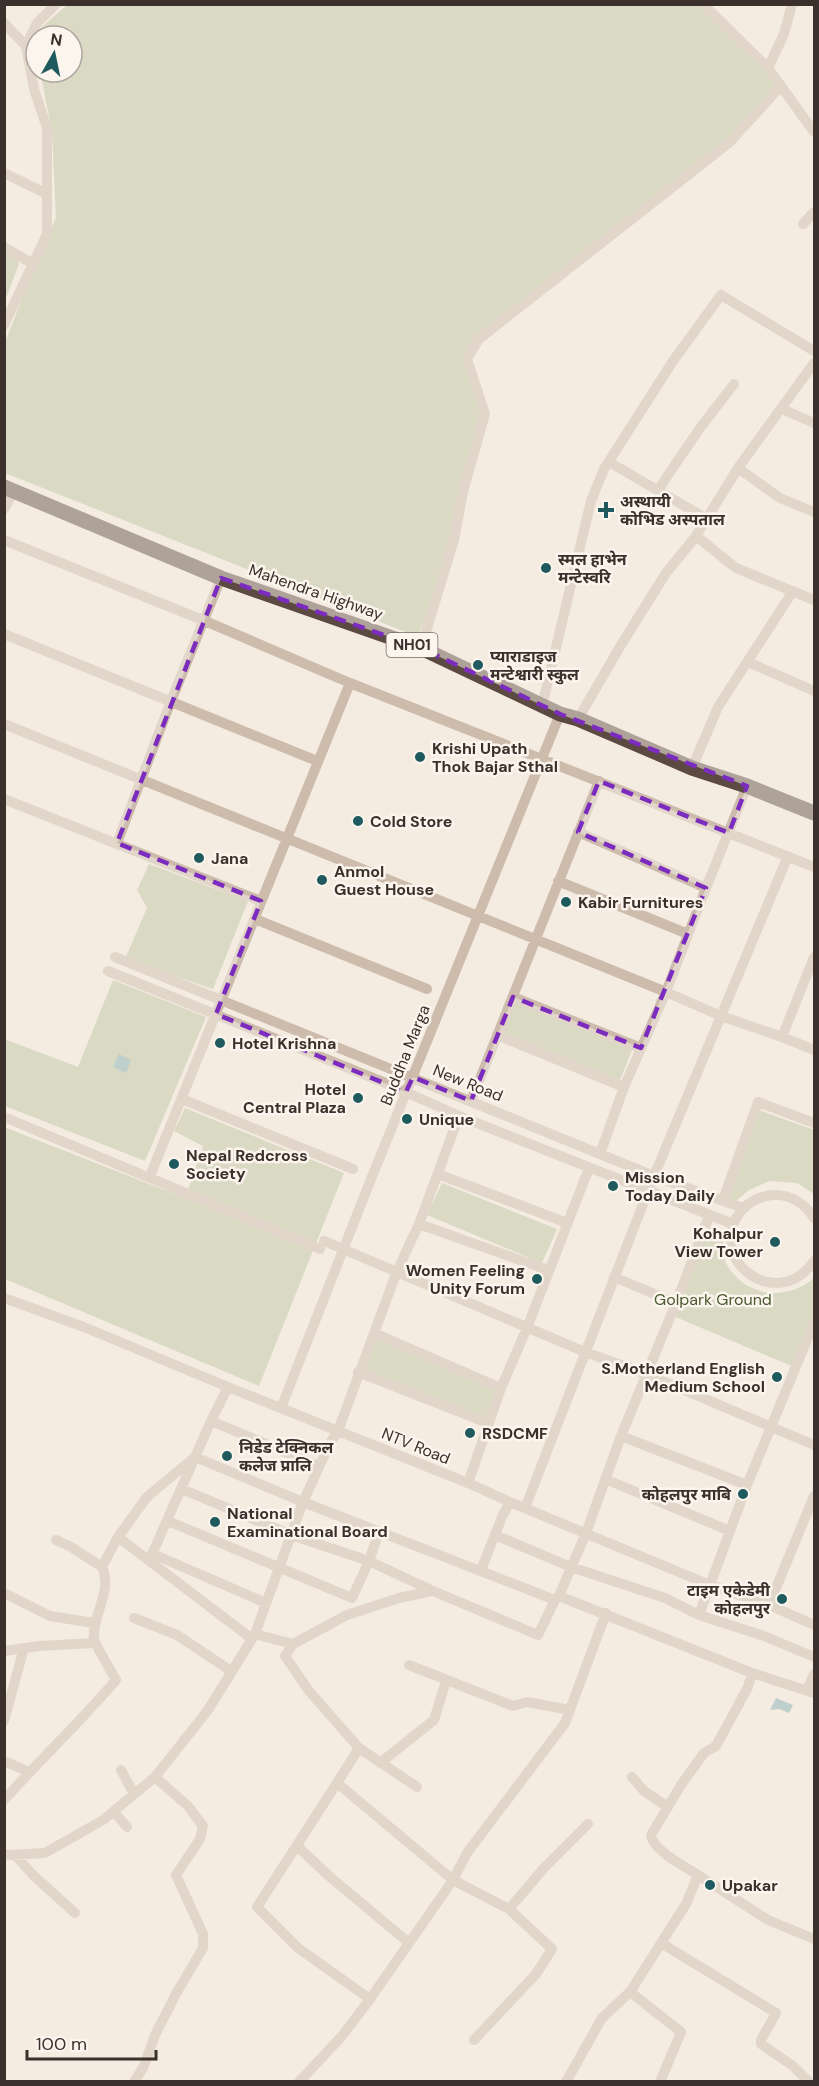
<svg xmlns="http://www.w3.org/2000/svg" width="819" height="2086" font-family="'DM Sans','Noto Sans Devanagari',sans-serif">
<style>
.green{fill:#b8c4a0}
.water{fill:#7fb0b2}
.lines{fill:none;stroke-linecap:round;stroke-linejoin:round}
.minor{stroke:#cdbbac;stroke-width:10}
.highway{stroke:#5c4a42;stroke-width:15}
.marked{fill:none;stroke:#7b2cbf;stroke-width:4.5;stroke-dasharray:12 8;stroke-linejoin:round}
.poi-dot{fill:#1f5a5e;stroke:#fbf5ee;stroke-width:2}
.labels{text-anchor:middle;dominant-baseline:central;stroke-width:5;stroke-linejoin:round;paint-order:stroke}
.shield{fill:#fbf5ee;stroke:#756b66;stroke-width:1.5}
.shield-label{font-size:15px;font-weight:bold;fill:#3b302b}
.poi-label{font-size:16px;font-weight:bold;fill:#3b302b;stroke:#fbf5ee;text-anchor:start}
.street-label{font-size:16px;fill:#3b302b;stroke:#fbf5ee}
.park-label{font-size:16px;fill:#4a5a2e;stroke:#fbf5ee}
</style>
<rect width="100%" height="100%" fill="#f4ebe1"/>
<path class="green" d="M67 5H703L781 86 730 142 479 339 467 359 485 414 454 540 418 637 5 473 4 345 29 281 56 218 52 131 40 72H72V36H40L43 26Z
M5 250 16 257 19 264 5 301Z
M149 864 248 901 213 989 125 959 147 908 137 890Z
M113 980 206 1017 145 1161 5 1106 4 1039 78 1067Z
M514 999 633 1048 619 1082 501 1033Z
M185 1108 344 1173 259 1386 5 1279 4 1127 185 1198 203 1146 174 1131Z
M756 1109 814 1130V1194L797 1183 769 1181 749 1190 735 1202 724 1197Z
M442 1183 557 1229 542 1263 427 1215Z
M708 1226 723 1232C724 1242 722 1257 727 1265 746 1297 786 1302 814 1278V1319L796 1368 671 1315Z
M377 1338 496 1389 486 1417 362 1369Z"/>
<path class="water" d="M119 1054 131 1060 126 1073 113 1067Z
M776 1698 793 1705 789 1713 779 1709 770 1710Z"/>
<g class="lines">
<path class="minor" d="M4 23 26 46
M768 68 784 34 792 4
M781 86 814 132
M4 173 47 194
M803 224 814 212
M4 247 33 264
M4 325 47 234V128L34 89 26 46 37 23 56 4
M782 409 814 423
M609 462 707 519
M738 468 780 498 814 512
M659 490 664 481 700 428 734 384
M4 509 14 491
M696 536 736 568 814 600
M4 540 205 621 350 683 814 867
M4 634 317 761
M421 648 454 540 463 492 485 414 467 359 479 339 730 142 781 86 768 68 703 4
M748 662 814 691
M542 706 591 501 604 469 673 361 721 295 814 351
M578 719 621 645 666 573 696 536 738 468 814 363
M4 724 666 992 721 1016 782 1037 814 1050
M692 768 718 707 793 591
M4 799 261 901
M578 832 706 888
M117 843 171 701 221 578
M558 881 688 934
M255 919 427 989
M115 957 654 1176 743 1208
M108 971 388 1084 459 1116 733 1224
M513 997 641 1048
M497 1035 624 1087
M782 1037 814 957
M182 1099 353 1169
M471 1101 599 781
M4 1117 320 1249
M600 1154 624 1087 666 992 706 888 747 786
M438 1174 567 1223
M150 1176 350 683
M723 1200 758 1102 814 1123
M814 1218C805 1204 791 1194 773 1195 760 1196 749 1202 741 1211 703 1258 777 1315 814 1261
M419 1224 548 1270
M324 1241 585 1352 646 1374 814 1445
M614 1277 676 1303
M4 1298 84 1327 228 1387 468 1483 510 1502 710 1585 769 1605 814 1625
M374 1333 501 1388
M358 1372 488 1423
M281 1408 371 1179 560 714
M211 1421 319 1466
M621 1436 747 1485
M605 1479 730 1531
M468 1483 501 1388 527 1328 589 1168
M182 1489 291 1535 369 1561 433 1591 538 1635 555 1600 559 1596 586 1533 621 1436 676 1303 709 1216
M525 1508 654 1176 788 856
M168 1521 352 1598 369 1561 379 1532
M495 1535 571 1567 665 1598 699 1615 764 1636 814 1657
M118 1537 252 1639
M56 1540 71 1547 102 1567
M153 1554 266 1603
M149 1561 211 1421 228 1387
M481 1570 502 1517 510 1502
M4 1593 50 1616 94 1623
M559 1596 752 1673 814 1693
M769 1605 814 1496
M699 1615 747 1485 814 1323
M134 1618 177 1635 231 1671
M255 1634 293 1644 285 1656 309 1691 359 1748 337 1783 453 1880 509 1909 552 1949 536 1974 474 2040
M293 1644 347 1615 399 1598 432 1591
M4 1651 39 1646 94 1643
M409 1665 513 1706 527 1702 570 1710
M807 1691 814 1674
M4 1721 24 1648
M359 1748 417 1787
M4 1761 29 1772
M380 1763 434 1720 446 1681
M121 1770 134 1794
M632 1777 644 1791 668 1807
M337 1783 257 1907 298 1948 370 1999
M4 1800C41 1759 80 1722 116 1680 112 1673 95 1644 94 1639 92 1615 113 1591 102 1567L118 1537 147 1497 195 1457 303 1502 555 1600
M114 1812 127 1827
M297 1846 329 1876 409 1943
M4 1854 10 1855 45 1853 103 1820 155 1777 208 1710 255 1634 303 1502 330 1443 338 1431 397 1271 419 1224 459 1116
M15 1855 33 1875 75 1913
M698 1875C686 1867 652 1850 651 1835L681 1785 704 1753 716 1746 748 1687 752 1673
M509 1909 544 1868 588 1824
M661 1943 776 2013 761 2040V2044L793 2066 809 2082
M630 1992 681 2032 660 2082
M134 2082 144 2066 155 2035 177 1992 203 1948V1934L176 1875 200 1839 203 1826 188 1806 155 1777
M299 2082 342 2036 370 1999 453 1880 467 1853 565 1723 606 1613
M566 2082 602 2018 630 1992 686 1904 698 1875 768 1920 814 1939"/>
<path class="highway" d="M4 487 221 578 421 648 560 714 578 719 692 768 747 786 814 813"/>
</g>
<path d="M0 0H819V2086H0ZM221 578 421 648 560 714 747 786 729 833 599 781 578 832 706 888 641 1048 513 997 471 1101 413 1077 406 1092 216 1014 261 901 117 843Z" fill="#f4ebe1" fill-opacity=".55" fill-rule="evenodd"/>
<path class="marked" d="M221 578 421 648 560 714 747 786 729 833 599 781 578 832 706 888 641 1048 513 997 471 1101 413 1077 406 1092 216 1014 261 901 117 843Z"/>
<g class="poi-dot">
<path d="M603 501h6v6h6v6h-6v6h-6v-6h-6v-6h6z"/>
<circle cx="546" cy="568" r="6"/>
<circle cx="478" cy="665" r="6"/>
<circle cx="420" cy="757" r="6"/>
<circle cx="358" cy="821" r="6"/>
<circle cx="199" cy="858" r="6"/>
<circle cx="322" cy="880" r="6"/>
<circle cx="566" cy="902" r="6"/>
<circle cx="220" cy="1043" r="6"/>
<circle cx="358" cy="1098" r="6"/>
<circle cx="407" cy="1119" r="6"/>
<circle cx="174" cy="1164" r="6"/>
<circle cx="613" cy="1186" r="6"/>
<circle cx="775" cy="1242" r="6"/>
<circle cx="537" cy="1279" r="6"/>
<circle cx="777" cy="1377" r="6"/>
<circle cx="470" cy="1433" r="6"/>
<circle cx="227" cy="1456" r="6"/>
<circle cx="743" cy="1494" r="6"/>
<circle cx="215" cy="1522" r="6"/>
<circle cx="782" cy="1599" r="6"/>
<circle cx="710" cy="1885" r="6"/>
</g>
<g class="labels">
<rect class="shield" x="386.5" y="633" width="51" height="24" rx="4.5"/>
<g class="shield-label">
<text x="412" y="645">NH01</text>
</g>
<g class="poi-label">
<text x="620" y="501">अस्थायी<tspan x="620" dy="18">कोभिड अस्पताल</tspan></text>
<text x="558" y="559">स्मल हाभेन<tspan x="558" dy="18">मन्टेस्वरि</tspan></text>
<text x="490" y="656">प्याराडाइज<tspan x="490" dy="18">मन्टेश्वारी स्कुल</tspan></text>
<text x="432" y="748">Krishi Upath<tspan x="432" dy="18">Thok Bajar Sthal</tspan></text>
<text x="370" y="821">Cold Store</text>
<text x="211" y="858">Jana</text>
<text x="334" y="871">Anmol<tspan x="334" dy="18">Guest House</tspan></text>
<text x="578" y="902">Kabir Furnitures</text>
<text x="232" y="1043">Hotel Krishna</text>
<text x="346" y="1089" text-anchor="end">Hotel<tspan x="346" dy="18">Central Plaza</tspan></text>
<text x="419" y="1119">Unique</text>
<text x="186" y="1155">Nepal Redcross<tspan x="186" dy="18">Society</tspan></text>
<text x="625" y="1177">Mission<tspan x="625" dy="18">Today Daily</tspan></text>
<text x="763" y="1233" text-anchor="end">Kohalpur<tspan x="763" dy="18">View Tower</tspan></text>
<text x="525" y="1270" text-anchor="end">Women Feeling<tspan x="525" dy="18">Unity Forum</tspan></text>
<text x="765" y="1368" text-anchor="end">S.Motherland English<tspan x="765" dy="18">Medium School</tspan></text>
<text x="482" y="1433">RSDCMF</text>
<text x="239" y="1447">निडेड टेक्निकल<tspan x="239" dy="18">कलेज प्रालि</tspan></text>
<text x="731" y="1494" text-anchor="end">कोहलपुर माबि</text>
<text x="227" y="1513">National<tspan x="227" dy="18">Examinational Board</tspan></text>
<text x="770" y="1590" text-anchor="end">टाइम एकेडेमी<tspan x="770" dy="18">कोहलपुर</tspan></text>
<text x="722" y="1885">Upakar</text>
</g>
<g class="street-label">
<text transform="translate(316 592) rotate(19)">Mahendra Highway</text>
<text transform="translate(405 1055) rotate(-68)">Buddha Marga</text>
<text transform="translate(468 1083) rotate(22)">New Road</text>
<text transform="translate(416 1446) rotate(22)">NTV Road</text>
</g>
<g class="park-label">
<text x="713" y="1299">Golpark Ground</text>
</g>
</g>
<rect width="819" height="2086" fill="none" stroke="#3b302b" stroke-width="12"/>
<g transform="translate(54 54) rotate(9)"><circle r="28" fill="#fbf5ee" stroke="#aea6a0" stroke-width="1.5"/>
<path d="M0-4.5L10 22L0 15L-10 22Z" fill="#1f5a5e"/>
<text y="-9" font-size="16" font-weight="bold" text-anchor="middle" fill="#3b302b">N</text>
</g>
<path d="M27 2050v9h129v-9" fill="none" stroke="#3b302b" stroke-width="3"/>
<text x="36" y="2050" font-size="18" fill="#3b302b" stroke="#fbf5ee" stroke-width="4.5" paint-order="stroke">100 m</text>
</svg>
